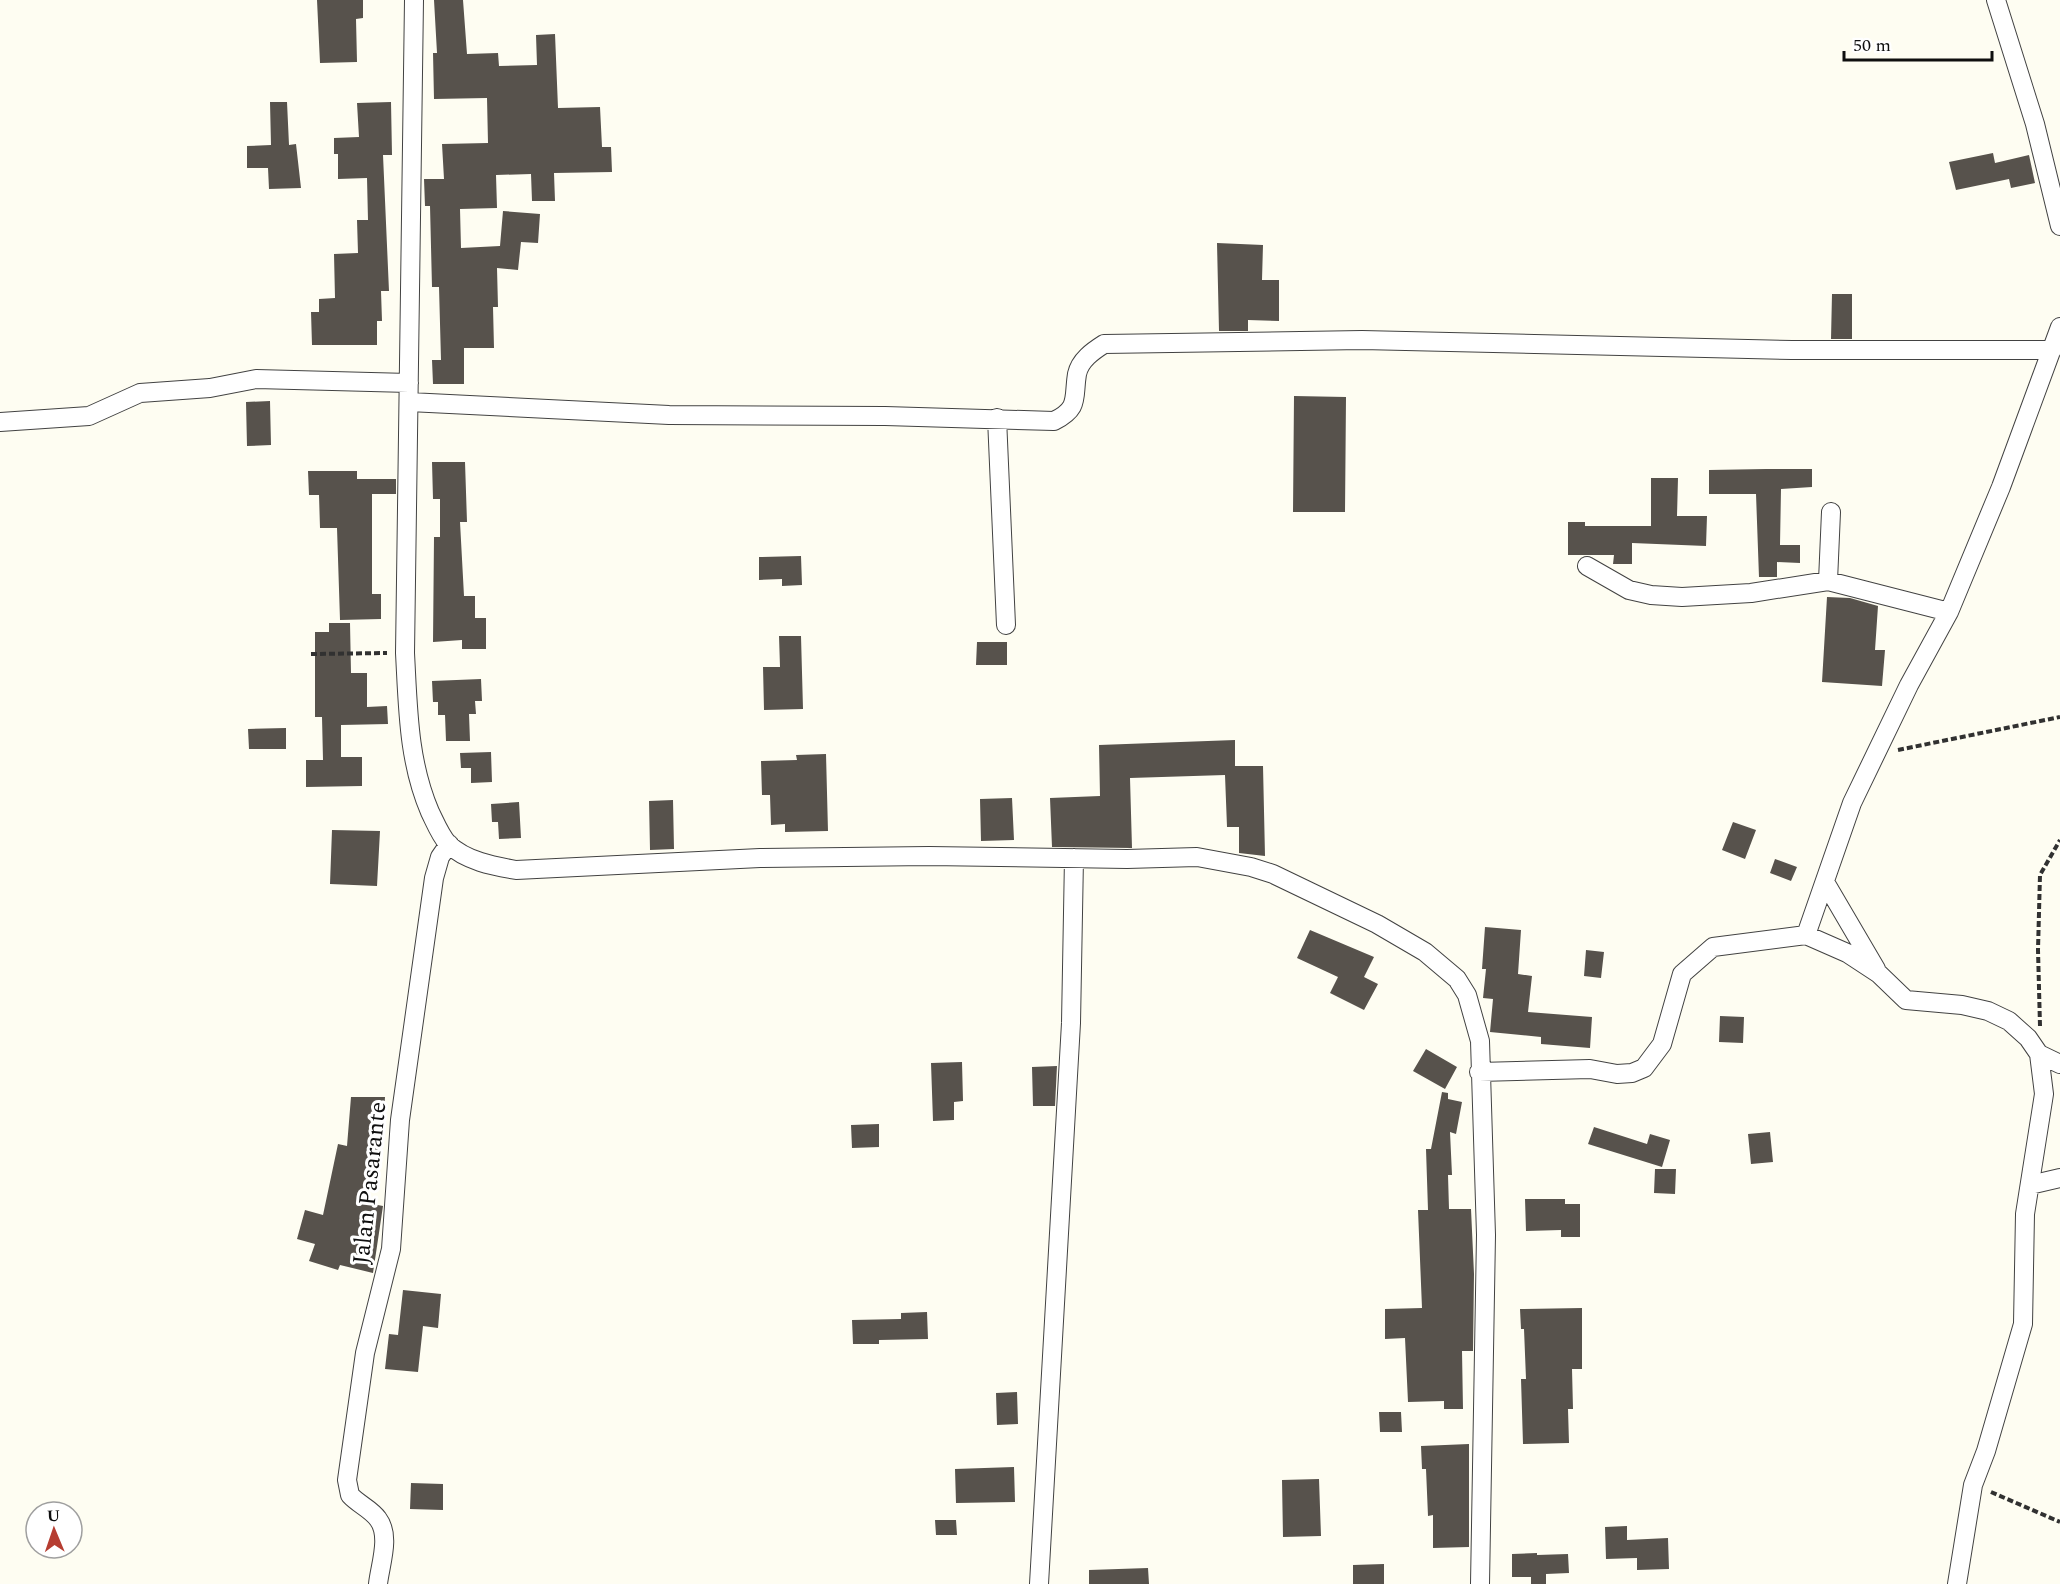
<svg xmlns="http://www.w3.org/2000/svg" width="2060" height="1584" font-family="Spectral,serif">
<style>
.building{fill:#57524c}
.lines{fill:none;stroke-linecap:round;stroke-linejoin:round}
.minor-casing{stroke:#424242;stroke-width:20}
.path{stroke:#313131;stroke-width:4;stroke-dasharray:6 3;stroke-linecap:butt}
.minor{stroke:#fff;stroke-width:18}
.labels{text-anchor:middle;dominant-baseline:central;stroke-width:6;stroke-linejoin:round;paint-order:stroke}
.street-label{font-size:24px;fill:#0f0f0f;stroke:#fff}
</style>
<rect width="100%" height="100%" fill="#fefdf2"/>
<path class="building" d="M317 0H363V18L356 19 357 62 320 63Z
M434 0H463L467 54 498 53 499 66 537 65 536 35 555 34 558 108 600 107 602 147H611L612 172 554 173 555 201H532L531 174 496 175 497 208 460 209 461 248 500 246 503 211 540 214 538 243 521 242 518 270 497 268 498 307H493L494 348H464V384H433L432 360H441L439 287H432L430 206H425L424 179H444L442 144 488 143 487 98 434 99 433 53H437Z
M270 102H287L289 145 296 144 301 188 269 189 268 168H247V146L271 145Z
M391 102 392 155H383L389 291H381L382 321H377V345H312L311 312H319V299L335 298 334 254 358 253 357 220H368L367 178 338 179V154H334V138L359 137 357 103Z
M1993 153 1995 163 2029 155 2035 183 2011 188 2009 179 1956 190 1949 162Z
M1217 243 1263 245 1262 280H1279V321L1248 320V331H1219Z
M1832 294H1852V339H1831Z
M1294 396 1346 397 1345 512H1293Z
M270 401 271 445 247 446 246 402Z
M432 462H465L467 522H460L464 596H475V618H486V649H462V640L433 642 434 537H440V499H433Z
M1766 469H1812V487L1781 489 1780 545H1800V563L1777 562V577H1759L1756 494H1709V470Z
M308 471H357V479H396V494H372V594H381V619L340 620 337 528H320L319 495H309Z
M1651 478H1678L1677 516H1707L1706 546 1632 543V564H1613L1614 555H1568V522H1585V526H1651Z
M801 556 802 585 782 586V579L759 580V557Z
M1827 597 1850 598 1878 606 1875 650H1885L1882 686 1822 682Z
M329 623H350L351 673H367V707L387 706 388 724 341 725V757H362V786L306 787V760H323L322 717H315V632H329Z
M779 636H801L803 709 764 710 763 667H780Z
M977 642H1007V665H976Z
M481 679 482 701H475L476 714H469L470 741H446L445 715H438V702H433L432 681Z
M286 728V749H249L248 729Z
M1235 740V766H1263L1265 856 1239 853V827H1227L1225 775 1130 778 1132 848 1052 847 1050 798 1100 796 1099 745Z
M491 752 492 782 471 783V768H461L460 753Z
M826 754 828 831 785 832V824L771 825 770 795H762L761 761 797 760 796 755Z
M1012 798 1014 840 981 841 980 799Z
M673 800 674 849 650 850 649 801Z
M519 802 521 838 499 839 498 822H492L491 804Z
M1733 822 1756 830 1745 859 1722 850Z
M332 830 380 831 377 886 330 884Z
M1775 859 1797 867 1791 881 1770 873Z
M1485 927 1521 930 1518 974 1532 976 1528 1012 1592 1017 1590 1048 1541 1044V1037L1490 1032 1493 999 1483 998 1486 969H1482Z
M1310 930 1374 957 1364 977 1378 984 1364 1010 1330 993 1338 977 1297 958Z
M1586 950 1604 952 1601 978 1584 976Z
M1720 1016 1744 1017 1743 1043 1719 1042Z
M1426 1049 1457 1067 1445 1089 1413 1071Z
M962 1062 963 1101 954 1102V1120L933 1121 931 1063Z
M1057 1066 1055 1106H1033L1032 1067Z
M1442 1092 1448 1093V1099L1462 1102 1456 1134 1450 1132 1452 1175H1448L1449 1209H1471L1474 1274 1473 1351H1462L1463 1409H1444V1401L1408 1402 1405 1338 1385 1339V1309L1422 1308 1418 1210H1428L1426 1149H1431Z
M351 1097H385L382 1146H379L367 1203 383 1206 373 1273 340 1265 338 1270 309 1261 315 1244 297 1239 305 1210 323 1215 338 1144 347 1146Z
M879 1124V1147L852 1148 851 1125Z
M1594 1127 1647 1144 1650 1134 1670 1140 1662 1167 1588 1144Z
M1770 1132 1773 1162 1751 1164 1748 1134Z
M1655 1169H1676L1675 1194 1654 1193Z
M1525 1199H1565V1204H1580V1237H1561V1230L1526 1231Z
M403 1290 441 1294 438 1328 423 1326 418 1372 385 1369 389 1334 398 1335Z
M1582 1308V1369H1572L1573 1409H1568L1569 1443 1523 1444 1521 1379H1526L1524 1329H1521L1520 1309Z
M927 1312 928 1339 879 1340V1344H853L852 1320 901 1319V1313Z
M1017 1392 1018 1424 997 1425 996 1393Z
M1379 1412H1401L1402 1432H1380Z
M1469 1444V1547L1433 1548V1515L1428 1516 1426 1469H1422L1421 1446Z
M1014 1467 1015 1502 956 1503 955 1469Z
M1319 1479 1321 1536 1283 1537 1282 1480Z
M411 1483 443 1484V1510L410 1509Z
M935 1520H956L957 1535H936Z
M1627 1526V1540L1668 1538 1669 1569 1637 1570V1558L1606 1559 1605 1527Z
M1537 1553V1555L1568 1554 1569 1573 1546 1574V1584H1531V1577H1512V1554Z
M1384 1564V1584H1353V1565Z
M1148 1568 1149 1584H1089V1570Z"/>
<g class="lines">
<defs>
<path id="minor" d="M414 0 405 653C408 707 408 761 430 812 435 822 440 835 448 844 466 861 493 866 516 870L760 858 929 856 1127 859 1197 857 1251 867 1273 874 1377 924 1425 952 1457 979 1467 995 1480 1041 1486 1235 1480 1584
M1996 0 2035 124 2060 226
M409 402 669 415 885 416 1054 421C1080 408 1073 398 1077 374 1080 360 1093 351 1104 344L1362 340 1792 350H2052
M997 418 1006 625
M0 422 89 416 140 393 210 388 256 379 409 383
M1587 566 1629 590 1651 595 1682 597 1751 593 1828 581 1949 612
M1828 581 1831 512
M1825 882 1876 969
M1806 935 1847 953 1879 974 1906 1000 1962 1005 1988 1011 2009 1021 2028 1038 2039 1054 2044 1094 2025 1214 2023 1324 1986 1451 1973 1485 1957 1584
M2039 1054 2060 1064
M1479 1072 1590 1069 1617 1074 1632 1073 1644 1068 1662 1044 1682 974 1713 947 1806 935 1852 803 1909 685 1949 612 2001 487 2060 327
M2030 1185 2060 1178
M378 1584C380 1565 391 1536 378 1519 371 1509 358 1504 350 1495L347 1480 365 1353 391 1249 400 1120 434 878 440 857 449 844
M1039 1584 1071 1023 1074 858"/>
</defs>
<use href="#minor" class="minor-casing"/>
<path class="path" d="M311 654 387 653
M1898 750 2060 717
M2040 1026 2038 950 2040 875 2060 840
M1991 1492 2060 1522"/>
<use href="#minor" class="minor"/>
</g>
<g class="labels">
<g class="street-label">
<text transform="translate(370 1183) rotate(-84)">Jalan Pasarante</text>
</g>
</g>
<g transform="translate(54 1530) rotate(358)"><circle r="28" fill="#ffffff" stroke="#9f9f9f" stroke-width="1.5"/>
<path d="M0-4.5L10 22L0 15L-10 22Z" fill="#b63d31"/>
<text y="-9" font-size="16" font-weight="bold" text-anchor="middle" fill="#0f0f0f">U</text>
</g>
<path d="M1844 51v9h148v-9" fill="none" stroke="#0f0f0f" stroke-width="3"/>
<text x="1853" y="51" font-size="18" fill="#0f0f0f" stroke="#ffffff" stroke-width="4.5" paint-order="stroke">50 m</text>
</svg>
